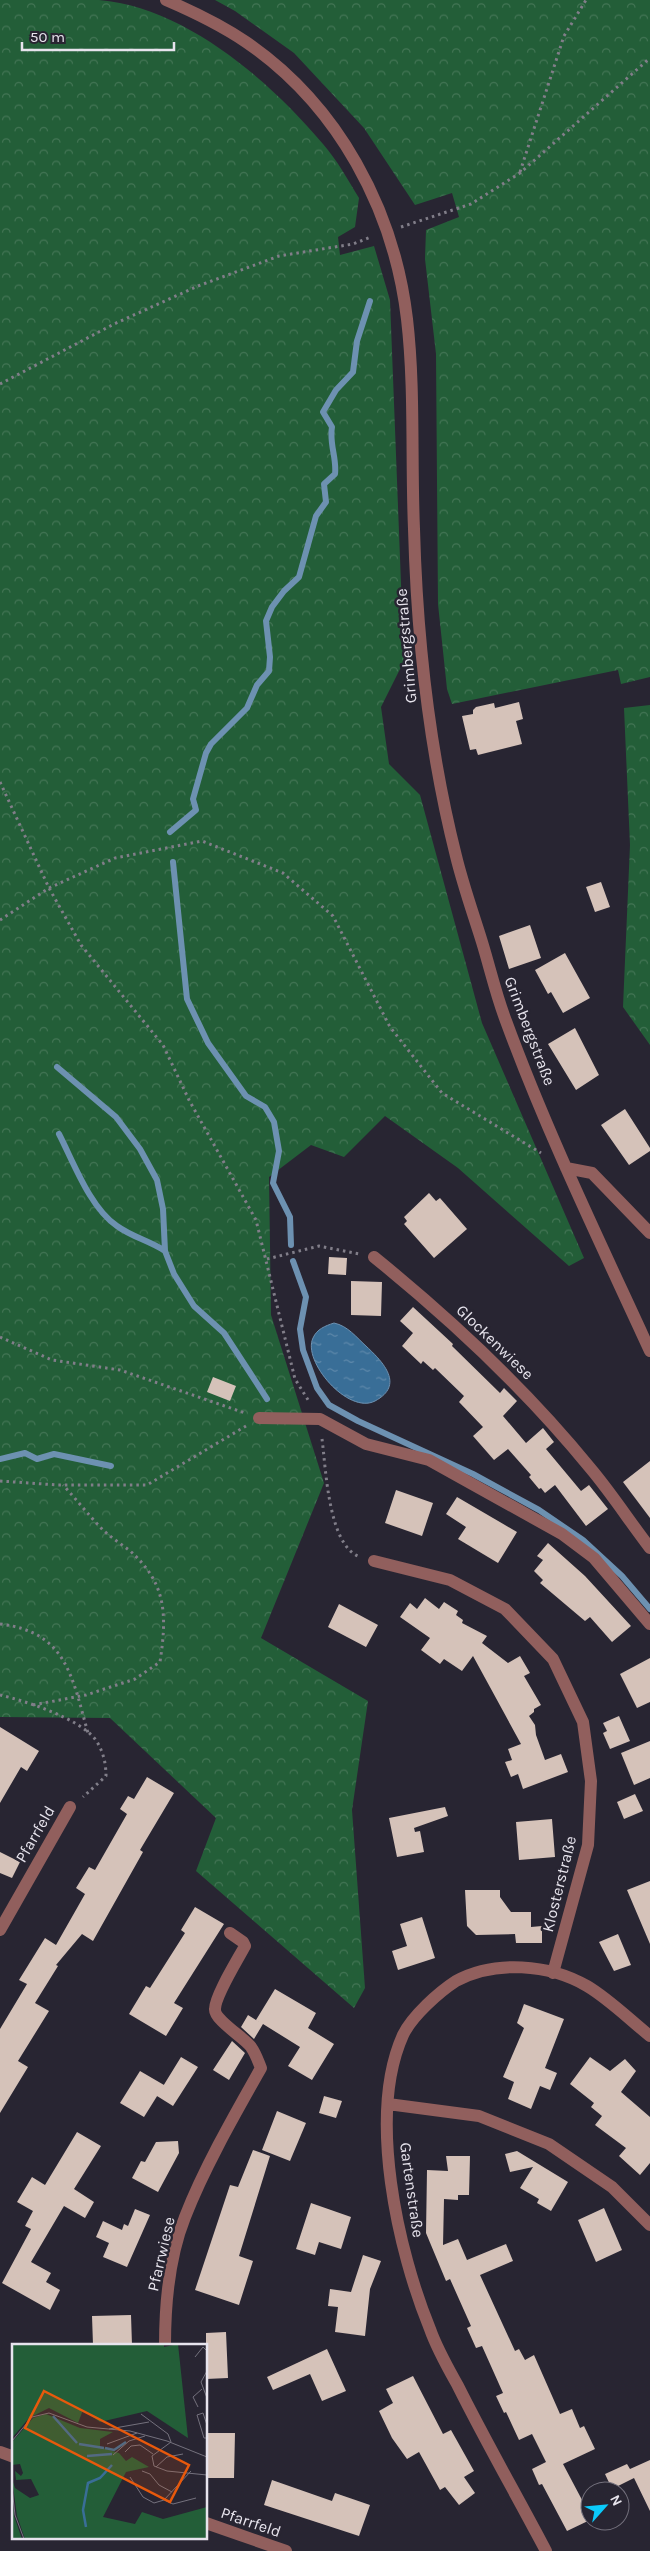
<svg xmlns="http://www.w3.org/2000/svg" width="650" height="2551" font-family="Karla,sans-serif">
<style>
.forest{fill:url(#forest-crowns)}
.water{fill:url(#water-ripples);stroke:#6d91b1}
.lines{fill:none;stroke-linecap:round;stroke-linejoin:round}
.stream{stroke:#6d91b1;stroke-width:6}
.building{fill:#d5c2b9}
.path{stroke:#817e89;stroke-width:3;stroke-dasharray:2.5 4;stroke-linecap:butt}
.minor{stroke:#915f5d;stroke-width:12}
.labels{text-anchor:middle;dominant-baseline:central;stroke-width:5;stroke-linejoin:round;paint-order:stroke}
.street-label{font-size:16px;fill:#e7e4ed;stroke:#282532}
.inset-river{fill:none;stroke:#396e97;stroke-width:2.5}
.inset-road{fill:none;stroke:#74717d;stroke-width:1}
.view{fill:#e8590c;fill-opacity:0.15;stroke:#e8590c;stroke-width:2.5}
.inset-edge{fill:none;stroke:#e7e4ed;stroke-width:2.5}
</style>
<defs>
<pattern id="forest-crowns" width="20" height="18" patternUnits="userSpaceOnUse" patternTransform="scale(1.25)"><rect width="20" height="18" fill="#235e38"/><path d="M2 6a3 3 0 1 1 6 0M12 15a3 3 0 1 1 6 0" fill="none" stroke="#437555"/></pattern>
<pattern id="water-ripples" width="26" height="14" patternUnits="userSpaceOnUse" patternTransform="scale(1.25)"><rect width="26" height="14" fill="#396e97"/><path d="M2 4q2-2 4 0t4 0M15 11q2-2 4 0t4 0" fill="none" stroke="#5f89ab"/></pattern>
</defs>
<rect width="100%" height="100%" fill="#282532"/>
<path class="forest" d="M0 0C32 0 66 0 99 0 185 7 270 81 323 144 337 160 348 180 359 198L355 227 338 237 340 255 374 246 390 300 404 661 381 707 389 764 420 795 482 1023 584 1258 569 1266 458 1168 385 1116 344 1157 311 1145 269 1177 271 1315 324 1483 261 1638 368 1701 352 1810 365 1988 354 2008 196 1871 216 1818 110 1718 0 1717Z
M215 0H650V677L621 684 618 670 452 704 447 689 438 604 436 354 425 259 426 230 459 217 452 193 415 205 364 128 294 53 235 11Z
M650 705V1045L623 1007 630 845 624 708Z"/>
<path class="water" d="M334 1323C348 1326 356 1337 367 1347 383 1362 405 1385 375 1401 348 1415 302 1361 313 1338 317 1329 325 1326 334 1323Z"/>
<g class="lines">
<path class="stream" d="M170 832 196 810 193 799 206 753 211 744 247 708 257 685 269 671 270 657 266 621 272 607 284 591 299 577 316 516 326 502 324 484 335 474C337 458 329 444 332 427L323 412 336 390 353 372 357 341 370 301
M173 862 187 999 208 1043 246 1096 265 1107 274 1122 279 1151 273 1183 290 1217 291 1245
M57 1067 116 1117 140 1149 157 1180 163 1209 165 1251 174 1274 194 1306 224 1333 267 1399
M59 1134C73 1161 90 1208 117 1226 132 1237 150 1241 165 1251
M293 1261 306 1297 300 1329 303 1350 317 1388 329 1405 358 1421 473 1474 539 1510 583 1540 622 1576 650 1609
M0 1459 25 1453 37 1459 54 1454 111 1466"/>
</g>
<path class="building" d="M519 702 523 719 516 721 522 744 478 755 476 749 470 750 462 716 473 714V710L476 707 494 703 495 708Z
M601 882 610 907 595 912 586 887Z
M530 925 541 958 509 969 499 936Z
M565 953 590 998 563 1013 551 992 548 994 535 970Z
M575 1028 599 1075 576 1090 548 1044Z
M625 1109 650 1148V1151L629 1165 601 1125Z
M429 1193 436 1201 440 1198 467 1229 434 1258 404 1224 407 1221 404 1217Z
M329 1257 347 1258 346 1275 328 1274Z
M351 1281 382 1282 381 1316 351 1315Z
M413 1307 453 1344 452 1346 500 1393 504 1388 517 1401 503 1416 526 1443 543 1428 554 1442 546 1449 581 1491 589 1485 608 1509 586 1526 555 1485 545 1493 541 1488 539 1489 529 1477 531 1475 508 1449 494 1460 473 1436 483 1427 459 1402 464 1396 435 1368 433 1370 423 1361 421 1364 402 1346 413 1333 400 1321Z
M213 1377 236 1386 230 1401 207 1392Z
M650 1461V1518L623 1482Z
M396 1490 433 1503 422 1536 385 1523Z
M457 1497 517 1532 498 1563 458 1539 466 1527 446 1514Z
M548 1543 585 1576 631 1626 612 1642 590 1617 585 1621 540 1583 543 1580 534 1571 543 1560 537 1556Z
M425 1598 439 1609 444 1602 458 1611 456 1615 463 1620 462 1623 487 1636 482 1643 508 1663 520 1656 530 1673 524 1676 541 1705 534 1709V1712L529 1716 535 1725 536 1735 545 1760 561 1754 568 1772 523 1789 518 1774 511 1777 505 1762 512 1760 508 1749 521 1744 473 1656 462 1671 444 1659 440 1664 421 1650 430 1638 400 1617 410 1603 417 1609Z
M339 1604 378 1625 366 1647 328 1627Z
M650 1658V1702L637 1708 620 1674Z
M619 1716 630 1741 610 1749 603 1733 607 1731 603 1723Z
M0 1727 39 1751 27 1771 21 1767 0 1803Z
M650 1741V1778L634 1785 621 1753Z
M147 1777 174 1793 140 1850 143 1852 93 1941 82 1934 56 1965 58 1966 35 2003 49 2011 18 2061 28 2067 0 2113V2029L27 1984 19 1980 45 1938 56 1945 85 1894 76 1888 89 1867 95 1870 127 1814 120 1809 128 1796 134 1799Z
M635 1794 643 1811 624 1819 617 1802Z
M445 1807 448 1816 414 1828 415 1832 420 1831 424 1852 397 1857 389 1818Z
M552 1819 555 1857 519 1860 516 1822Z
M0 1852 20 1862 12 1878 0 1873Z
M650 1881V1944L627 1890Z
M465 1890H500V1897L511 1912H531V1927L542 1926V1943H516L515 1934 476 1935 467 1926Z
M195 1907 224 1924 174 2003 183 2008 166 2036 129 2014 146 1986 150 1988 185 1933 181 1930Z
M422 1917 435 1958 398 1970 392 1951 407 1946 400 1924Z
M618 1934 631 1965 614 1971 599 1942Z
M275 1989 316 2013 308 2028 334 2044 312 2080 288 2066 300 2047 263 2024 254 2039 241 2027 248 2015 259 2022 256 2020Z
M524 2004 564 2019 545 2068 557 2073 550 2090 540 2086 531 2109 508 2099 514 2082 503 2077 524 2028 517 2023Z
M232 2041 245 2053 229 2080 213 2070Z
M181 2057 198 2067 173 2106 157 2096Z
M590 2057 610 2071 625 2059 636 2071 621 2092 650 2117V2163L640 2175 619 2156 626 2148 595 2125 602 2116 591 2107 594 2103 570 2084Z
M140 2071 164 2085 144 2117 120 2103Z
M324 2096 342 2101 336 2118 319 2113Z
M277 2111 306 2123 290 2161 262 2150Z
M77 2132 101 2146 74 2189 94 2202 85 2218 64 2206 31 2262 51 2273 46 2282 60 2290 50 2310 2 2283 31 2229 25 2226 33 2211 17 2202 32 2177 45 2185Z
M178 2141 179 2153 158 2192 132 2178 141 2161 145 2162 156 2142Z
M253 2150 270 2156 239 2256 253 2261 239 2305 195 2290 230 2185 238 2187Z
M517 2151 568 2182 551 2211 537 2203 539 2199 520 2188 533 2167 510 2172 505 2154Z
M446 2156H470L469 2195H458V2200L444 2199 443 2245 458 2239 467 2260 506 2244 513 2261 480 2275 515 2351 519 2349 525 2360 534 2355 560 2414 572 2409 580 2428 584 2426 595 2449 563 2464 590 2515V2520L567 2531 542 2484 539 2485 532 2469 546 2462 532 2434 519 2440 506 2412 504 2413 496 2396 503 2393 482 2346 476 2348 467 2328 471 2326 450 2279 446 2281 426 2233 427 2170 448 2171Z
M311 2203 351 2217 341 2249 319 2242 315 2255 296 2249Z
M604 2208 622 2250 596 2262 578 2220Z
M135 2209 150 2215 127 2267 103 2257 109 2243 96 2237 103 2221 122 2230 124 2224 128 2226Z
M363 2255 381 2261 370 2289 365 2336 335 2332 338 2307 328 2306 330 2289 351 2292Z
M131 2315 132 2345H93L92 2316Z
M226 2332 228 2378 206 2379V2333Z
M327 2349 346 2391 322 2401 310 2374 273 2390 267 2377Z
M413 2376 443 2434 451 2430 474 2471 464 2477 475 2493 459 2505 445 2487 440 2490 419 2452 407 2459 392 2438 379 2411 393 2403 386 2389Z
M206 2433H235L234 2478H206Z
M650 2460V2511L634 2478 612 2489 605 2474 627 2464 630 2469Z
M272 2480 332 2501 335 2493 370 2505 359 2536 264 2505Z"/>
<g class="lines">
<path class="path" d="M520 172 564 36 586 0
M401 227 471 204 520 173 650 58
M0 384 114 324 198 286 279 256 353 244 371 237
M0 782 49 888 81 945 163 1045 189 1100 256 1220 295 1379 310 1403
M0 920 49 888 115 858 202 841 283 873 333 916 390 1027 442 1093 541 1153
M267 1259 319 1246 359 1254
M0 1337 52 1360 120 1370 245 1413
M322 1439C326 1468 328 1546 360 1557
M0 1481 58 1485H147L246 1426
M0 1624C67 1632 72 1677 88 1733
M0 1695C26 1701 78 1718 95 1739 103 1750 106 1763 106 1776L83 1797
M33 1705 86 1695 135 1679 160 1662C167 1615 167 1583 129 1550 121 1544 112 1538 104 1531 90 1517 77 1500 63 1485"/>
<path class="minor" d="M166 0C194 12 221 25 246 42 338 105 394 209 407 319 415 388 411 459 414 529 417 639 429 749 456 856 463 885 473 913 482 942 490 968 496 995 506 1021 547 1133 600 1242 650 1351
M566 1168 592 1173 650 1233
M374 1257C453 1321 527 1390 591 1469 612 1494 630 1522 650 1548
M259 1418 320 1419 366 1444 429 1460 562 1534 594 1558 650 1624
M374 1561 450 1580 505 1609 553 1659 583 1722 591 1781 588 1845 553 1973
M0 1930 70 1807
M388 2104 479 2116 549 2144 612 2187 650 2225
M165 2345C165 2302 169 2257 185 2217 204 2168 235 2114 261 2068 258 2061 256 2054 251 2047 245 2038 214 2020 215 2009 215 1996 238 1959 245 1946L243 1942 230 1933
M0 2452 14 2457
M206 2523 286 2551
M546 2551C517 2496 486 2442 458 2386 448 2368 437 2349 430 2329 398 2251 367 2115 403 2035 412 2016 439 1992 456 1981 495 1960 549 1964 587 1986 609 1999 630 2020 650 2036"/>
</g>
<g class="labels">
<g class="street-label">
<text transform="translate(406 646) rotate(-95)">Grimbergstraße</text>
<text transform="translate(530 1031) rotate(69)">Grimbergstraße</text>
<text transform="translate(495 1342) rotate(44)">Glockenwiese</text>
<text transform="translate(35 1834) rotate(-60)">Pfarrfeld</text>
<text transform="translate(559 1884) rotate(-76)">Klosterstraße</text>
<text transform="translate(412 2190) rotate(82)">Gartenstraße</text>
<text transform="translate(161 2254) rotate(-77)">Pfarrwiese</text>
<text transform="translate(251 2522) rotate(19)">Pfarrfeld</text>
</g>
</g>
<g transform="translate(12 2344)">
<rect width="195" height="195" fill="#282532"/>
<path d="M0 0H152V3L166 0 176 94 135 67 88 78 71 66 66 79 37 64 17 74 0 94ZM34 70 68 84 101 88 88 95V103L107 109 114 117 120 113 137 123 114 128 91 173 123 180 130 168 151 175 195 163V195H13L5 172 0 135 3 144 18 154 27 151 19 135 4 136 3 127 9 132 11 129 8 120 0 121V98L21 74ZM0 154 2 172 10 195H0Z" fill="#235e38"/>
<path class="inset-river" d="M41 72 65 99M67 100 92 104M93 104 102 106 114 98M75 112 100 110M74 183 71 166 76 139 88 134 100 121"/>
<path class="inset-road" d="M183 13 191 3 195 7M195 27 189 38 195 54M186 63 181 53 190 45M129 70 156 90 159 98M185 71 192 94H195M185 71 191 69 195 81M97 85 137 78M0 97 20 73 37 69 75 83 118 87 155 97 195 113M159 98 140 112 142 122 155 127 195 131M95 100 125 89M113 108 119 102 128 101 141 110M101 111 117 97 133 92M144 123 155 113 171 110M130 127 138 130 147 141 160 148M118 133 131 153 142 159 152 156 179 127M0 144 3 171 12 195M152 156 161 160 184 154"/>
<path class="view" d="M32 47 177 121 158 158 13 84Z"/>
<rect width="195" height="195" class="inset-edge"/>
</g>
<g transform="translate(605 2506) rotate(63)"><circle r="24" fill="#282532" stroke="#74717d"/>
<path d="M0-4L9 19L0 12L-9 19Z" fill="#0bcafa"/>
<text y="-8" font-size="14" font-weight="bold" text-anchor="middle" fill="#e7e4ed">N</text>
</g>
<path d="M22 42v8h152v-8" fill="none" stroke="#e7e4ed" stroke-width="2.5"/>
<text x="30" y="42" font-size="15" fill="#e7e4ed" stroke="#282532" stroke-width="4" paint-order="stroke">50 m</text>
</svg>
